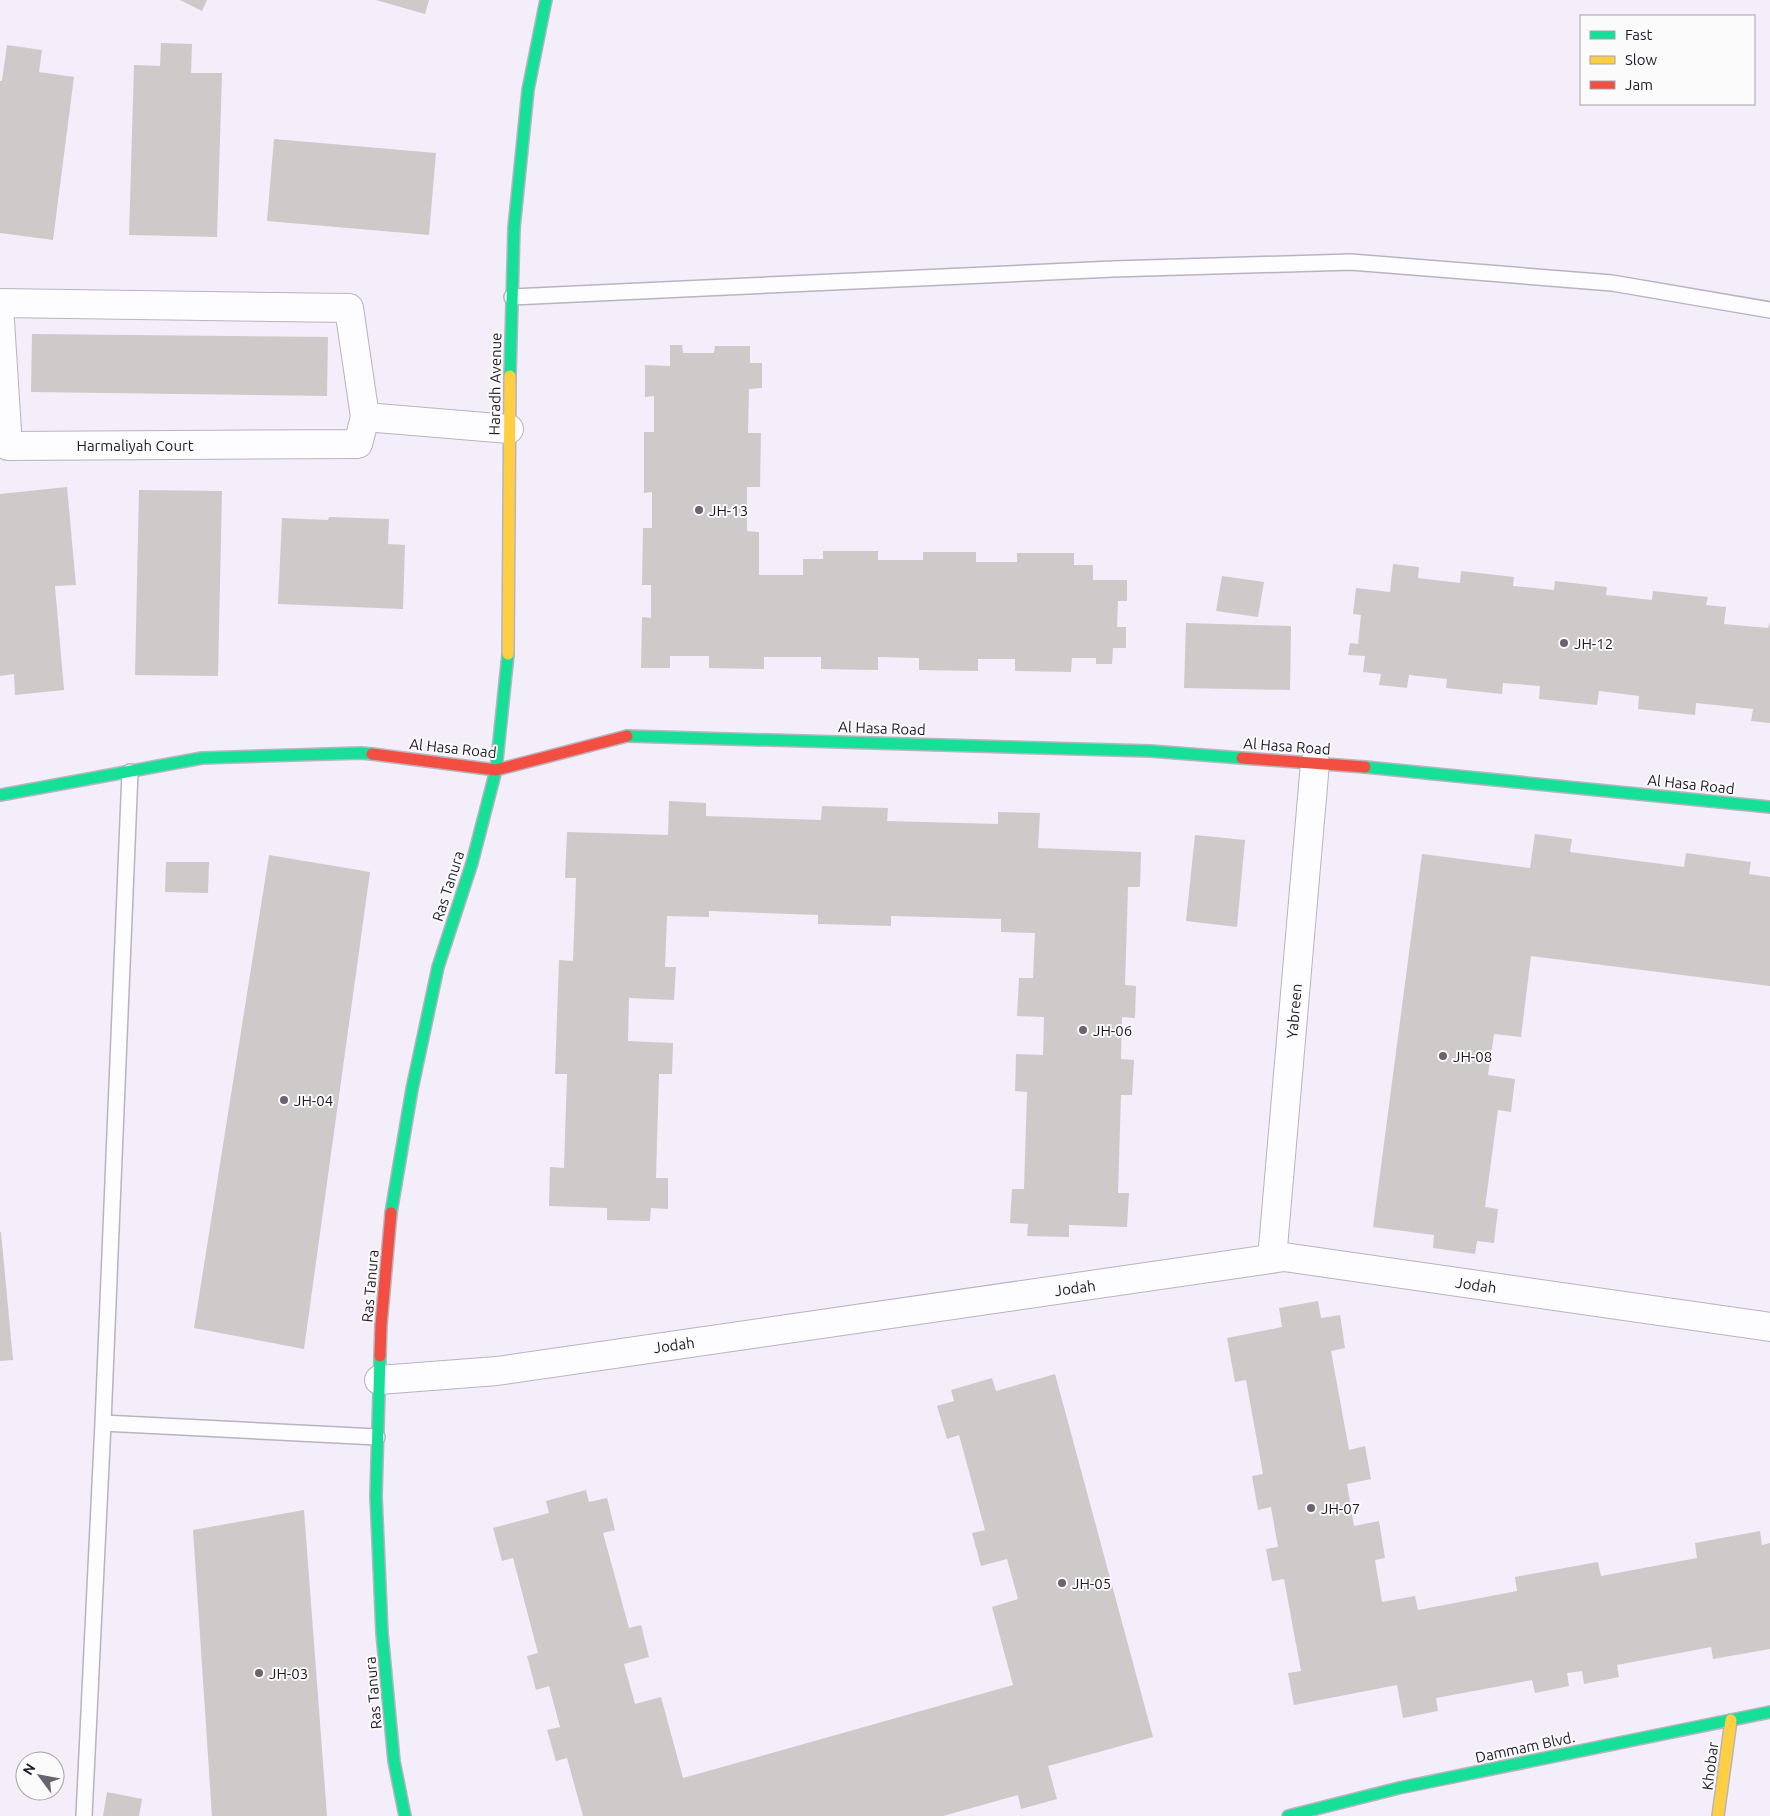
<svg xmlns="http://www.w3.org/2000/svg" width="1770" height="1816" font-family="Ubuntu,sans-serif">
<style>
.building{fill:#cdcac9}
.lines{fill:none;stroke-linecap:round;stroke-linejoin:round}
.lane-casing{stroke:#b8b4bf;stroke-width:18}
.street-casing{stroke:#b8b4bf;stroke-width:30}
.fast-casing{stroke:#b8b4bf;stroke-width:14}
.slow-casing{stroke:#b8b4bf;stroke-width:14}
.jam-casing{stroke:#b8b4bf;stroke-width:14}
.lane{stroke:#fdfcfe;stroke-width:15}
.street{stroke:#fdfcfe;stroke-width:28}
.fast{stroke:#16e098;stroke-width:11}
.slow{stroke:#ffcf43;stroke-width:11}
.jam{stroke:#f24e42;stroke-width:11}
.poi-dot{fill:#696470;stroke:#fbfbfb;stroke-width:2}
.labels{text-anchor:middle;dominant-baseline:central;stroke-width:4;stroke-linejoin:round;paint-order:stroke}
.street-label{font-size:15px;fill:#1f1a26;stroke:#fbfbfb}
.poi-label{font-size:15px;fill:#1f1a26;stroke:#fbfbfb;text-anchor:start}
</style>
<rect width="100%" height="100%" fill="#f3eefa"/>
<path class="building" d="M180 0H207L202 11Z
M376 0H429L425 14Z
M161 43 192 44 191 73H222L217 237 129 235 134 65 160 66Z
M7 45 42 50 39 72 74 77 53 240 0 233V81H2Z
M274 139 436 153 429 235 267 221Z
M32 334 328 337 327 396 31 392Z
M670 345H682L683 353H714L715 346H750V363H762V388L749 389 748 433H761L760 487H747V531L759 532V575H803V559H823V551H878V560H923V552H976V562H1017V553H1074V565H1093V580H1127V601H1118L1117 627H1126V648H1113L1112 664H1096V658H1072L1071 672 1015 671V659H978V671L919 670V658L878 657V670L821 669V657H764V669L709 668V656H670V668H641L642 617 651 618V585H642L643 528H652V492L644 493V432H654V396L645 397V365L670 366Z
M67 487 76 585 55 586 64 690 15 695 14 674 0 676V494Z
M139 490 222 491 218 676 135 675Z
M329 517 389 519 388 544 405 545 403 609 278 604 282 518 328 520Z
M1393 564 1419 567 1418 578 1460 583 1461 571 1514 577 1513 586 1554 590 1555 581 1607 587 1606 595 1652 600 1653 591 1708 597 1706 605 1726 607 1724 624 1768 628 1770 622V723L1751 721 1753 709 1696 703 1695 715 1638 709 1639 696 1599 691 1597 705 1539 699 1540 686 1503 683 1502 694 1446 688 1447 679 1409 675 1407 688 1379 685 1381 674 1363 672 1365 656 1348 655 1350 643 1358 644 1361 615 1353 614 1356 588 1390 592Z
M1222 576 1264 582 1258 617 1216 611Z
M1186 623 1291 626 1290 690 1184 688Z
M669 801 706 803V816L821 820 822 806 888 808 887 821 998 824V812L1040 813 1038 848 1141 852 1140 887H1128L1125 985 1136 986 1135 1018 1122 1017 1121 1059 1134 1060 1132 1095H1121L1118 1193H1129L1127 1227 1069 1225V1237L1027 1236 1028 1224 1010 1223 1012 1189H1024L1027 1092 1015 1091 1016 1054 1043 1055 1044 1017 1017 1016 1019 978H1033L1035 933 1001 932V919L891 916V926L818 924V915L709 911V917L667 916 665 967H676L674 1000 629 998 628 1041 673 1043 672 1074H659L656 1178H668V1209L651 1208 650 1221 607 1220V1208L549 1206 550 1167 564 1168 567 1074H555L559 960 573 961 576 878H565L567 832 668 835Z
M1535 834 1572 839 1570 852 1684 867 1686 853 1751 862 1749 874 1770 877V986L1531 956 1521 1037 1494 1034 1488 1075 1515 1079 1511 1112 1498 1110 1485 1207 1498 1209 1494 1243 1477 1241 1475 1254 1433 1248 1434 1235 1373 1227 1422 854 1530 868Z
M1195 835 1245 840 1237 927 1186 921Z
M269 855 370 872 304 1349 194 1328Z
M166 862H209L208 893 165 892Z
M0 1232H1L13 1360 0 1361Z
M1318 1301 1321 1318 1340 1315 1345 1348 1331 1351 1349 1450 1365 1446 1371 1479 1347 1484 1354 1526 1379 1521 1385 1558 1375 1560 1382 1602 1415 1596 1418 1610 1517 1591 1515 1577 1598 1562 1601 1576 1697 1558 1695 1543 1760 1531 1762 1545 1770 1543V1649L1713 1659 1711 1647 1617 1665 1619 1677 1584 1684 1582 1671 1567 1673 1569 1686 1535 1693 1532 1680 1436 1698 1438 1711 1403 1718 1397 1685 1294 1705 1288 1673 1301 1671 1284 1579 1272 1581 1266 1549 1278 1547 1271 1507 1258 1510 1252 1476 1263 1474 1246 1380 1235 1382 1227 1338 1282 1327 1279 1308Z
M1055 1374 1153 1737 1048 1766 1057 1799 1021 1809 1018 1795 943 1816H583L567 1758 556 1761 547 1730 560 1727 549 1686 536 1690 527 1656 538 1653 513 1558 502 1561 493 1528 549 1513 546 1501 586 1490 589 1502 607 1498 615 1530 603 1533 629 1628 641 1625 649 1657 624 1664 635 1704 661 1697 683 1778 1013 1685 992 1607 1018 1599 1007 1559 981 1566 972 1533 985 1530 959 1435 947 1439 937 1406 954 1401 951 1390 992 1378 996 1391Z
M304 1510 327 1816H212L193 1530Z
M107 1792 142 1799 139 1816H103Z"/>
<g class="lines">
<defs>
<path id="lane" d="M512 297 1113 269 1351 262 1612 283 1770 310
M103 1423 377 1437
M84 1816 103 1423 130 772"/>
<path id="street" d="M0 303 349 308 365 417 358 444 8 446 0 321
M365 417 509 429
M1272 1259 1315 763
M379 1380 497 1371 1284 1257 1770 1327"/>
<path id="fast" d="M510 376 514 228 528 90 546 0
M627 736 1150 751 1242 758
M1365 767 1770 807
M0 795 202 758 361 753 372 754
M391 1213 412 1089 438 967 472 863 496 770 508 654
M380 1356 376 1496 382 1633 394 1761 405 1816
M1288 1816 1399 1788 1770 1712"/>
<path id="slow" d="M508 654 510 376
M1718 1816 1731 1720"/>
<path id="jam" d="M372 754 496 770 627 736
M1242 758 1365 767
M380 1356 381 1325 391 1213"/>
</defs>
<use href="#lane" class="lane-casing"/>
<use href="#street" class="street-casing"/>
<use href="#fast" class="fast-casing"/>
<use href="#slow" class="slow-casing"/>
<use href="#jam" class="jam-casing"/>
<use href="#lane" class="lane"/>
<use href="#street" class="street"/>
<use href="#fast" class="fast"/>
<use href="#slow" class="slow"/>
<use href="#jam" class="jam"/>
</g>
<g class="poi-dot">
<circle cx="699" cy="510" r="5"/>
<circle cx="1564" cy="643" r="5"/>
<circle cx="1083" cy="1030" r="5"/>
<circle cx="1443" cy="1056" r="5"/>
<circle cx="284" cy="1100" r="5"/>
<circle cx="1311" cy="1508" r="5"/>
<circle cx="1062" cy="1583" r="5"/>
<circle cx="259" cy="1673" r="5"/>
</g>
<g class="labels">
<g class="street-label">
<text transform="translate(495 384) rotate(-89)">Haradh Avenue</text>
<text x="135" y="445">Harmaliyah Court</text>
<text transform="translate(882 728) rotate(2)">Al Hasa Road</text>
<text transform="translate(1287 746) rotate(4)">Al Hasa Road</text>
<text transform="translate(453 748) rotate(6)">Al Hasa Road</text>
<text transform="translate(1691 784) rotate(6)">Al Hasa Road</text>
<text transform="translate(448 886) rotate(-72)">Ras Tanura</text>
<text transform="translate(1294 1011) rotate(-85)">Yabreen</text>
<text transform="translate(1476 1285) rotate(8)">Jodah</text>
<text transform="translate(370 1286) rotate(-85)">Ras Tanura</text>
<text transform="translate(1075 1288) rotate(-8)">Jodah</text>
<text transform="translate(674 1345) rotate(-8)">Jodah</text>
<text transform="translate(373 1693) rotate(-95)">Ras Tanura</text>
<text transform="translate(1525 1747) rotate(-12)">Dammam Blvd.</text>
<text transform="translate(1710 1766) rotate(-83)">Khobar</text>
</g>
<g class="poi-label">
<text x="709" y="510">JH-13</text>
<text x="1574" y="643">JH-12</text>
<text x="1093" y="1030">JH-06</text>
<text x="1453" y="1056">JH-08</text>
<text x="294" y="1100">JH-04</text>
<text x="1321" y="1508">JH-07</text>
<text x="1072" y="1583">JH-05</text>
<text x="269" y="1673">JH-03</text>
</g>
</g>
<rect x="1580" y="15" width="175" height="90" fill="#fbfbfb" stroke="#a3a1a6"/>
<rect x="1590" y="31" width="25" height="8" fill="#16e098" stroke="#a3a1a6"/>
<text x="1625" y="40" font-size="15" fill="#1f1a26">Fast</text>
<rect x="1590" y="56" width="25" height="8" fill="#ffcf43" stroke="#a3a1a6"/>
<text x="1625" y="65" font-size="15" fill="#1f1a26">Slow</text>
<rect x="1590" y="81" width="25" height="8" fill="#f24e42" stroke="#a3a1a6"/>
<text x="1625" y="90" font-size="15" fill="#1f1a26">Jam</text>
<g transform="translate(40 1776) rotate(302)"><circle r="24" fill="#fbfbfb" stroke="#a3a1a6"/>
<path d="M0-4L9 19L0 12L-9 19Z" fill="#696470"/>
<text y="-8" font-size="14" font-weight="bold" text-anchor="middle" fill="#1f1a26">N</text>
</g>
</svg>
